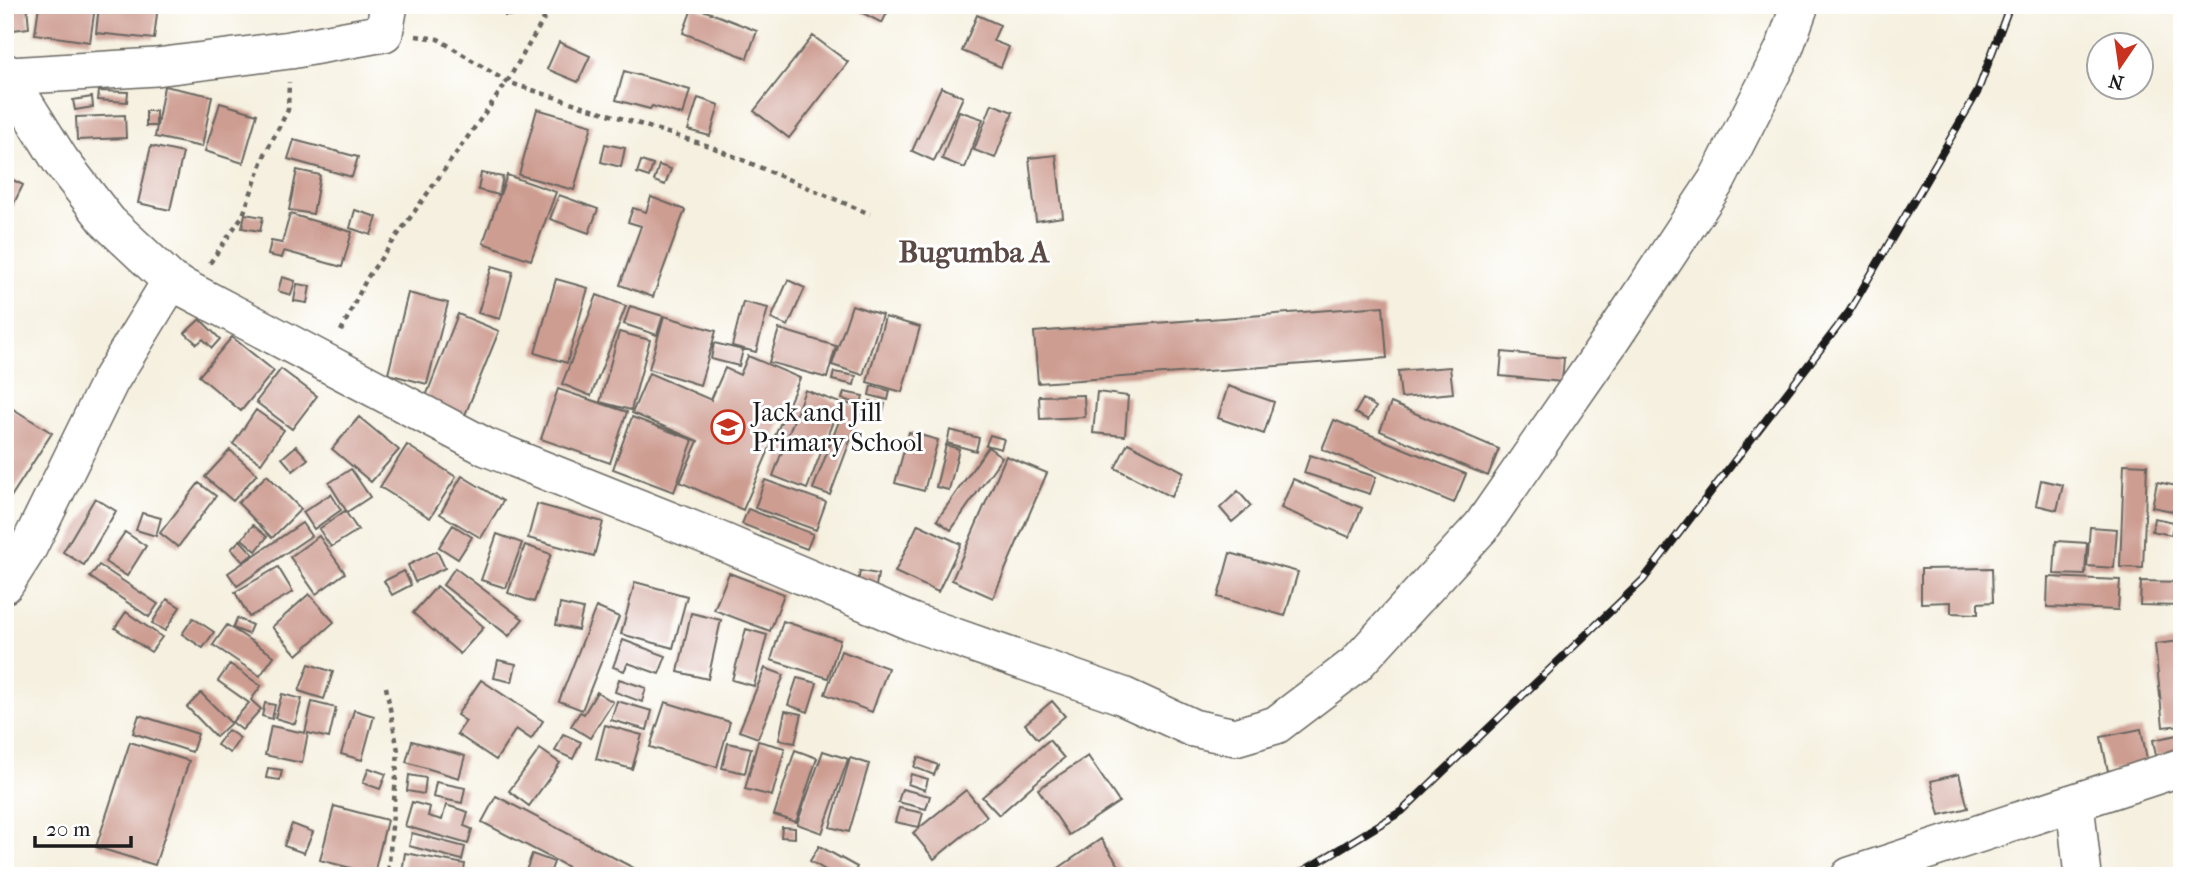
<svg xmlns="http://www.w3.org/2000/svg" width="2187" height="881" font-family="'IM FELL French Canon',serif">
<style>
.building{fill:#ce9d92}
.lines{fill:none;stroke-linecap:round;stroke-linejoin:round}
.minor-casing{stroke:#686660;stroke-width:40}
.path{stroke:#686660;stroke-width:4.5;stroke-dasharray:5 5;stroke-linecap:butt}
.minor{stroke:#fff;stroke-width:37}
.rail-casing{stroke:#1c1c1c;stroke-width:8}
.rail{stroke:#fff;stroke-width:5;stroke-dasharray:16;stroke-linecap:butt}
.labels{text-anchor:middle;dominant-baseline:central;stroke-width:6;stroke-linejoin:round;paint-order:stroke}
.poi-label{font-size:26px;fill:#1c1c1c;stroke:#fff;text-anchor:start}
.quarter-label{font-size:30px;font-weight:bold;fill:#5a4945;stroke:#fff}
</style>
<rect width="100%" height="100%" fill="#fff"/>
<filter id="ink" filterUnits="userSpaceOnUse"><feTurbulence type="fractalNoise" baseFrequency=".0143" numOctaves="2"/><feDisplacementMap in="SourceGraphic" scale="14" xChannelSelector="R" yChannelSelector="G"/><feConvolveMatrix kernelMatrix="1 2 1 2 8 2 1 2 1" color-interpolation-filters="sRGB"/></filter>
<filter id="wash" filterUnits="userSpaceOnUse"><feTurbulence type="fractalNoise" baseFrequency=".00686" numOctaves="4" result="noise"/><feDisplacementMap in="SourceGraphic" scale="28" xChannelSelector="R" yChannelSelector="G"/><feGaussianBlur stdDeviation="1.57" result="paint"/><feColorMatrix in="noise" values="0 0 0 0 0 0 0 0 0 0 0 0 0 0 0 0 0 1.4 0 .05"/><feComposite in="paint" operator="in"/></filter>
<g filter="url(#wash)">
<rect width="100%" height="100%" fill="#f5f0df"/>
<g id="blocks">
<path class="building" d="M5 5H27L29 28 5 31Z
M39 5 95 7 90 42 35 34Z
M99 5H158L154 39 96 33Z
M505 5H544V15L505 16Z
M847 5H891L882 23Z
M693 6 757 31 747 58 683 33Z
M977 15 1000 25 993 41 1009 47 1001 67 962 51Z
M813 36 848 62 789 138 754 111Z
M559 42 590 56 578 82 547 69Z
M624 71 690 90 683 115 652 106 650 109 616 100Z
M164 86 212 96 202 147 155 137Z
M941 87 963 97 934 161 912 151Z
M99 91 128 92 127 102 98 100Z
M92 97 93 107 75 110 73 100Z
M698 98 719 105 710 136 688 130Z
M220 103 257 114 243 163 205 151Z
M992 104 1013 112 995 158 974 150Z
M537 109 592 125 574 190 519 175Z
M146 111H156V126H146Z
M959 111 983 119 965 168 942 159Z
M125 115 126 138 77 140 76 117Z
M294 140 358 157 352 177 288 159Z
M605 144 625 148 621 167 601 162Z
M151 146 183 153 170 210 138 203Z
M1056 155 1063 217 1036 221 1029 158Z
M641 161 653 165 649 177 637 173Z
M659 165 671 169 665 185 654 181Z
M297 170 320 175 313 214 289 210Z
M481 173 503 177 499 195 478 190Z
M507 175 556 192 531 260 483 243Z
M5 176 23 185 5 221Z
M559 195 598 209 589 233 550 219Z
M651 197 685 210 653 297 620 285 641 226 628 222 633 208 646 212Z
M355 210 377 217 371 235 350 228Z
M245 214 263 217 260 231 242 228Z
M290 214 352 232 342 267 284 251 282 258 268 255 271 241 282 243Z
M492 266 513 272 500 319 478 313Z
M282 277 295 281 291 295 278 291Z
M556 279 588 288 567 363 535 353Z
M788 280 805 288 788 326 771 319Z
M297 284 310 286 307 303 294 301Z
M408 293 448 303 427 384 388 374Z
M597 295 626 306 591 396 562 384Z
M743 302 768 308 756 352 732 346Z
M852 305 882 315 863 375 832 365Z
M630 306 663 316 657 335 624 324Z
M1383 306 1387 358 1038 383 1034 332Z
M458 314 499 331 465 415 425 399Z
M664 316 716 331 700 385 649 369Z
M885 317 920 327 902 392 867 382Z
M200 319 220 339 212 348 203 339 197 344 185 333Z
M779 329 836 346 827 378 769 362Z
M619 332 650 340 631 410 600 402Z
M232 337 274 371 241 411 199 376Z
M714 343 743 350 739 366 711 359Z
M1502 352 1564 358 1562 382 1500 376Z
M748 356 800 378 743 510 680 482 698 441 632 413 649 373 711 400 725 368 740 375Z
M1450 367 1453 393 1401 398 1398 371Z
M281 369 317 396 292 429 256 402Z
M834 372 856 376 854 385 832 380Z
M871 386 890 391 888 400 869 395Z
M1228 386 1274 402 1264 434 1218 418Z
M558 389 627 412 610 463 541 439Z
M805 390 840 403 807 489 773 476Z
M844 392 863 396 861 404 842 399Z
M1097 392 1128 396 1125 436 1093 433Z
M1084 395 1085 417 1040 419 1039 396Z
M1363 399 1376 407 1368 420 1355 413Z
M870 401 885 404 882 416 867 412Z
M846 403 862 409 830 495 813 489Z
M1391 403 1499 449 1488 476 1380 431Z
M10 407 52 433 5 506V414Z
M256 410 284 430 261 463 233 444Z
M359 417 399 450 371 482 332 449Z
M632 417 693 440 674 492 613 469Z
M1334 420 1466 474 1454 503 1322 449Z
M950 430 979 438 976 451 947 443Z
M909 432 938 440 924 491 895 483Z
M990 435 1004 439 1001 449 986 445Z
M1128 443 1184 472 1171 497 1115 468Z
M407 445 456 477 430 518 380 487Z
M946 445 959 449 949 490 936 487Z
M296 446 308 459 293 471 282 458Z
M988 447 1002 457 951 530 937 520Z
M230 450 257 474 233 501 205 477Z
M1310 455 1376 477 1370 494 1304 473Z
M1006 456 1047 473 993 598 952 580Z
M2124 464 2147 465 2143 568 2120 567Z
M351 469 370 497 347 512 329 483Z
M267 475 301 509 272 538 238 503Z
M462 476 503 501 481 538 440 514Z
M1293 479 1362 508 1349 537 1281 508Z
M765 480 826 502 816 530 755 508Z
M2041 480 2063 485 2057 510 2036 505Z
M2157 482 2182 487V513L2152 507Z
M199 483 216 496 178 547 160 533Z
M1238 491 1251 506 1232 522 1220 508Z
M331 494 341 510 314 529 303 512Z
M95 498 116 511 84 565 63 552Z
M537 504 603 522 594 556 528 538Z
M748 509 813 534 807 549 742 524Z
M345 511 358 530 331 547 319 529Z
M142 513 161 518 156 536 136 530Z
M2154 518 2174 522 2171 535 2152 531Z
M302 523 311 536 237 586 228 573Z
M918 524 961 544 938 592 895 572Z
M253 525 267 537 256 551 242 539Z
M453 525 472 537 458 559 439 547Z
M2090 527 2117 529 2114 568 2087 566Z
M125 532 146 546 127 576 105 562Z
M497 534 522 543 506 588 481 580Z
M319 536 345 573 316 594 290 557Z
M240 540 253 554 243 562 231 549Z
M2056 541 2087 543 2085 575 2054 574Z
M525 545 551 554 534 602 508 593Z
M437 551 445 568 415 582 408 565Z
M1230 553 1298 572 1285 616 1218 597Z
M99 565 158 604 149 617 90 577Z
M278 567 293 592 249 617 235 592Z
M455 568 523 619 509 636 443 585Z
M1992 568 1993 602 1978 603V614L1951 613V602L1921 603V569Z
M404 571 411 585 392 595 384 581Z
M860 571 878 574 874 598 856 595Z
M729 573 784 594 770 631 714 610Z
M2048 577 2120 580 2118 610 2047 607Z
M2141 581 2182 582V606L2140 605Z
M635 582 687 596 673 648 621 634Z
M437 586 484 627 460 654 413 613Z
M309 594 334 622 297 655 272 627Z
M167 599 180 607 165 631 152 623Z
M560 604 583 609 578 630 556 625Z
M596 607 619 617 582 710 559 701Z
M126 612 162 637 151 652 115 628Z
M691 613 721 620 708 679 678 672Z
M193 618 214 632 203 648 182 634Z
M237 618 252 625 248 634 233 628Z
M783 621 840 640 828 678 771 660Z
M227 625 274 656 260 676 213 645Z
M746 629 767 635 754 686 732 680Z
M623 640 666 656 659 674 628 663 624 671 613 667Z
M2180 641 2182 725 2163 727 2155 644Z
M841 651 888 668 872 712 825 694Z
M498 660 516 664 512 682 494 678Z
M230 664 261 686 251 700 261 709 242 730 232 722 249 703 218 681Z
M309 664 333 672 324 699 299 691Z
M765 668 784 675 758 738 739 731Z
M797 678 817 683 808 712 788 705Z
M619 679 646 688 642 702 615 692Z
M481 680 543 721 531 739 516 729 496 760 457 734 466 721 457 715Z
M597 692 613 702 590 738 571 726 580 712 584 714Z
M201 693 231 723 216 737 187 707Z
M282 694 302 699 295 724 275 718Z
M617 701 652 711 647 730 611 720Z
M1052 701 1065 716 1038 739 1025 724Z
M312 702 336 708 329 738 308 733 302 763 265 755 271 726 305 733Z
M665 702 730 722 717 767 650 747Z
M265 703 275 705 272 719 262 716Z
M354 710 374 716 362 760 341 754Z
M785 711 802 714 795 743 779 740Z
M139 715 198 734 192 752 133 733Z
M605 725 642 735 632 769 596 759Z
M2141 729 2148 764 2108 771 2101 737Z
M228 730 240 738 230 753 217 745Z
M563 734 581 742 573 759 555 751Z
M2182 734V752L2156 756 2153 740Z
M1049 740 1064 758 999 815 982 797Z
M412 741 465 756 459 778 406 762Z
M758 741 785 748 772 796 745 789Z
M130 742 189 761 155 865 96 847Z
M728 743 751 748 745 773 722 768Z
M540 749 560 763 529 806 509 791Z
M795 750 817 758 796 822 774 815Z
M823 751 848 759 822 833 797 824Z
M1088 756 1119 802 1069 835 1038 789Z
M918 757 938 765 934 775 914 767Z
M850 758 869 764 849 832 830 827Z
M268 768 282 770 280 780 266 778Z
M369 768 386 774 380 789 363 783Z
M911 774 928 779 925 790 908 784Z
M1959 774 1968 808 1940 815 1931 781Z
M409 775 426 778 424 794 407 791Z
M436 782 465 788 462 803 433 797Z
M902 789 930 796 926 809 898 802Z
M966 790 987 816 934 859 913 833Z
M496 796 649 876H585L482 822Z
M412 802 430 807 428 816 442 820 446 805 468 812 464 826 472 829 468 844 405 826Z
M334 806 387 820 374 874 320 860Z
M899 808 923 813 919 827 895 822Z
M292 824 313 832 304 853 284 846Z
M782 827 795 828V838L781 837Z
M412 833 465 847 462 860 409 846Z
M1101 839 1124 873 1121 876H1047Z
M819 846 857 867 852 876H836L810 861Z
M405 853 465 864 463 876H425L402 872Z
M532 854 554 862 549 876H524Z"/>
</g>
</g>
<g filter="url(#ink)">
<use href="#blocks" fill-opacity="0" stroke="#686660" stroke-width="2"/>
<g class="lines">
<defs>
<path id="minor" d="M5 72 60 160 108 222 171 281 486 447 716 539 912 622 1123 696 1193 728 1235 737 1276 725 1355 665 1482 526 1611 340 1717 180 1784 49 1800 5
M9 76 156 67 290 50 384 33 389 5
M5 584 28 548 110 381 171 281
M2075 803 2083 876
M1850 876 2182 767"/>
</defs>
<use href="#minor" class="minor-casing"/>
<path class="path" d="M416 36 438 39 507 82 712 147 870 214
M210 263 243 215 265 154 288 110 289 82
M341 331 367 278 507 82 552 5
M386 687 398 751 388 876"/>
<use href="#minor" class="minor"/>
<defs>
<path id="rail" d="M1295 876 1402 811 1643 580 1849 312 1977 93 2010 5"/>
</defs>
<use href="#rail" class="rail-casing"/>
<use href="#rail" class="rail"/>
</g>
</g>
<defs>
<symbol id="school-ring" viewBox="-11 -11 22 22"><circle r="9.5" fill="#fff" stroke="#c8321e" stroke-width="1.5"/><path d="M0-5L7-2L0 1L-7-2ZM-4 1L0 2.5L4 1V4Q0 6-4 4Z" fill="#c8321e"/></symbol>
</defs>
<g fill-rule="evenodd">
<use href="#school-ring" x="709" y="408" width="38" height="38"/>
</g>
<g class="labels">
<g class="poi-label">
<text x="752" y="412">Jack and Jill<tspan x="752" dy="30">Primary School</tspan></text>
</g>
<g class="quarter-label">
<text x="974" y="252">Bugumba A</text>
</g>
</g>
<rect width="2187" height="881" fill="none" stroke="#fff" stroke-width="28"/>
<g transform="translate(2120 66) rotate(193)"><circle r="33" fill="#ffffff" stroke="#a4a4a4" stroke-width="2"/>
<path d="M0-5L12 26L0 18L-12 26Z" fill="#c8321e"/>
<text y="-10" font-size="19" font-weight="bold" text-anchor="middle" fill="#1c1c1c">N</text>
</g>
<path d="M35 836v10h96v-10" fill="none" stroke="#1c1c1c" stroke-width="3.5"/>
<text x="46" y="836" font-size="21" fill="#1c1c1c" stroke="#ffffff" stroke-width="5" paint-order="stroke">20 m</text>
</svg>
